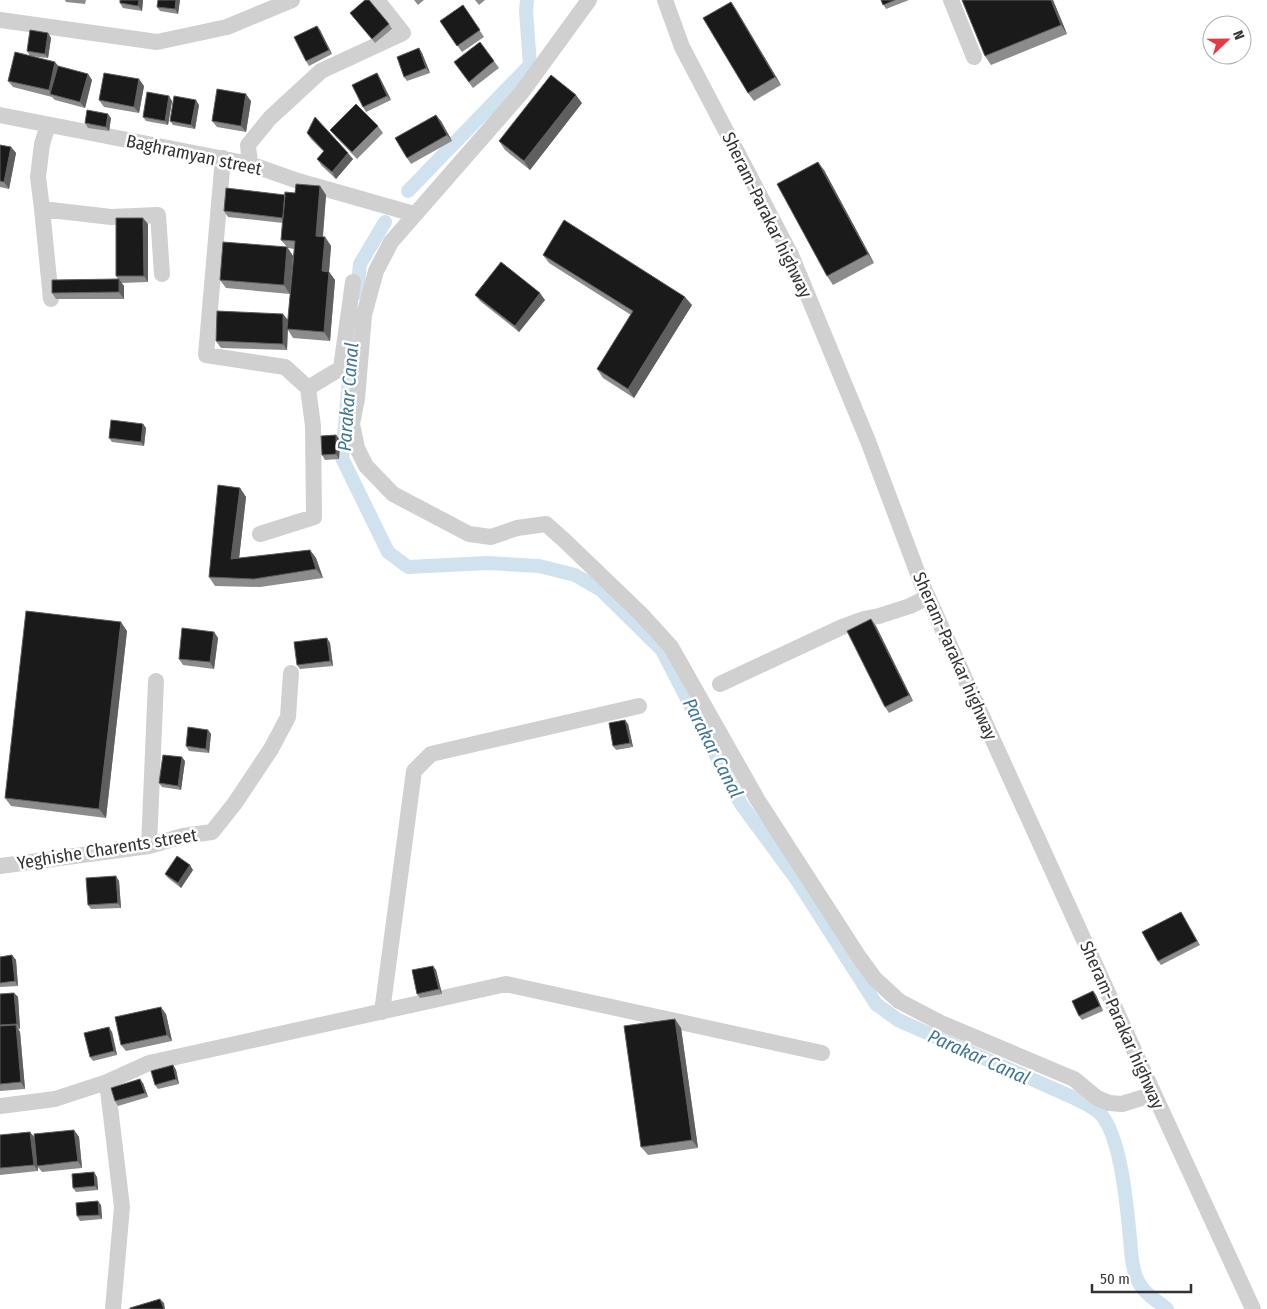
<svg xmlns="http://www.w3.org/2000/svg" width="1267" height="1309" font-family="'Fira Sans Condensed',sans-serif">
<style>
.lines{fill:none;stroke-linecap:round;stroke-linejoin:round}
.canal{stroke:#cfe2ee;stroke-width:14}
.minor{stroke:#d0d0d0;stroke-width:16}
.wall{fill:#8c8c8c}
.shaded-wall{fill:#5f5f5f}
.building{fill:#1a1a1a;stroke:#5f5f5f}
.labels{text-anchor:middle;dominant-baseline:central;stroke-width:5;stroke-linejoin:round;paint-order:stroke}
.street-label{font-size:18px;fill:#333;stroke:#fff}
.water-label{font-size:19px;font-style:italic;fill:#3f7597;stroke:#fff}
</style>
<rect width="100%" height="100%" fill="#fff"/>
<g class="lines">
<path class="canal" d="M408 191 530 65 526 11 527 0
M357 293 360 264 385 222
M354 324 342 458 388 552 408 567 487 563 539 566 575 575 601 590 662 650 741 804 797 880 876 1004 898 1020 1072 1097C1080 1101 1089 1105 1096 1110 1121 1127 1127 1209 1130 1238 1131 1252 1132 1274 1141 1286 1146 1295 1159 1302 1167 1309"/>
<path class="minor" d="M589 0 522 92 391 242 376 271 364 315 357 399 352 424 357 448 366 466 393 494 469 534 491 537 517 528 546 524 564 540 641 614 671 647 757 799 859 957 875 979 899 1001 941 1023 1074 1079 1097 1098 1109 1103 1122 1104 1154 1094
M665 0 682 47 791 255 868 441 921 582 1154 1094 1253 1309
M951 0 974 57
M0 20 157 42 227 27 292 0
M0 115 250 164 298 181 414 214
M48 125 42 144 38 177 42 209 51 299
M223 158 206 355 285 367 308 388 313 426 314 517 260 534
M250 164 248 145 270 118 321 71 403 33 377 0
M42 209 111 217 158 215 162 274
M308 388 341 368 353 282
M720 684 842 627 864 619 879 616 910 606 928 597
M149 846 156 681
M0 866 149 846 183 836 212 832 235 803 271 749 288 717 291 673
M382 1012 414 771 431 754 639 706
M107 1082 122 1207 113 1309
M0 1106 55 1099 107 1082 149 1063 506 984 822 1053"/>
</g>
<path class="wall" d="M65 0H86L85 4 66 2Z
M120 0H143L142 11 123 8 120 3Z
M158 0H180L178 14 160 11 157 7Z
M414 0H424L418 5Z
M475 0H485L479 5Z
M881 0H909L886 9Z
M962 0H1053L1067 34 991 65 985 56Z
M731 2 737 11 781 85 754 101 748 93Z
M463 5 484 37 462 52 440 21Z
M350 13 389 24 392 29 375 43Z
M317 26 320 30 332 54 309 66 306 61Z
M48 33 51 38 48 58 30 56 27 51Z
M419 48 422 53 430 73 407 81 404 77Z
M494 61 499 68 473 88 459 69Z
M58 66 88 74 92 80 85 108 55 100 52 97 13 87 8 81Z
M377 73 380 78 391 100 366 112 363 107Z
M144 86 139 113 104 107 99 100Z
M172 101 168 125 146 121 143 117Z
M251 101 246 132 217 127 212 121Z
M582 103 530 170 505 150 499 141Z
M199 105 195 129 173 125 170 121Z
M111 118 109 131 88 128 85 123Z
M441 121 452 141 411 164 407 158Z
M378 126 383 133 357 159 335 136 330 130Z
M307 133 353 159 336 179 322 166 317 159 324 152 311 139Z
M0 145 11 147 16 153 9 189 0 187Z
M824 170 874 263 833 285 827 276Z
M320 186 326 195 323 237H325L331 246 329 272 335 280 330 341 293 338 288 330 287 350 221 348 216 341 288 320 294 249 288 248 293 256 290 294 226 288 220 280 287 247 281 240 283 223 228 217 224 211 295 193Z
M148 224V282L121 283 124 286V299H56L52 293 118 279 116 276Z
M543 255 692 305 634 398 603 378 597 369 631 315 549 263Z
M475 295 545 300 519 332 480 301Z
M143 424 146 428 144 446 112 442 109 438Z
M336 435 340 440 339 459 325 460 322 455Z
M240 488 246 497 239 558 310 550 316 558 323 578 260 587 215 586 209 577Z
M876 626 913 701 889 713 885 707Z
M127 631 106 818 11 806 5 798Z
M214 632 218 638 214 669 183 665 179 659Z
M327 638 330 643 333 666 300 669 297 665Z
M628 724 633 747 616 750 613 746Z
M208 730 211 734 209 753 189 751 186 746Z
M185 761 181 790 162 787 159 783Z
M193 870 181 888 168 878 165 874Z
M119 881 121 908 91 909 88 905Z
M1181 912 1200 945 1161 965 1158 961Z
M12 955 16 960 18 986 0 987V957Z
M433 966 436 970 442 994 420 998 417 994Z
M1093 991 1096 995 1103 1011 1082 1020 1079 1016Z
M14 993 18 997 20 1029H18L20 1032 25 1089 0 1091V994Z
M166 1014 172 1041 126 1051 121 1045Z
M681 1028 698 1148 648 1155 641 1147Z
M112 1032 117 1055 93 1061 90 1057Z
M173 1065 176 1070 179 1084 158 1089 155 1085Z
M143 1083 148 1097 118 1106 115 1101Z
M74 1130 79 1137 82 1168 42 1172 38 1167V1171L0 1175V1135L30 1132 34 1138Z
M97 1177 98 1190 76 1192 73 1188Z
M101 1205 102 1219 80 1221 77 1216Z"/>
<path class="shaded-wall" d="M139 0H143L142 11 138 6Z
M176 0H180L178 14 175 9Z
M1051 0H1053L1067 34 1061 25Z
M731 2 737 11 781 85 775 77Z
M317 26 320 30 332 54 329 50Z
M48 33 51 38 48 58 45 54Z
M419 48 422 53 430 73 426 68Z
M55 62 60 68 51 94 49 90Z
M377 73 380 78 391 100 387 96Z
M88 74 92 80 85 108 80 102Z
M139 79 144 86 139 113 134 107Z
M246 94 251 101 246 132 241 126Z
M576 95 582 103 530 170 524 161Z
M169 96 172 101 168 125 165 121Z
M196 100 199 105 195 129 191 125Z
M108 114 111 118 109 131 106 127Z
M436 115 441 121 452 141 447 135Z
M11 147 16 153 9 189 4 182Z
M348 153 353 159 336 179 332 172Z
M818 162 824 170 874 263 868 254Z
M320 186 326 195 322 245 316 236Z
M143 218 148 224V282L144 276Z
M325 237 331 246 329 272 335 280 330 341 324 332 322 271Z
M287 247 293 256 290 294 284 285Z
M119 279 124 286V299L119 292Z
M540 293 545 300 519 332 515 326Z
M685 297 692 305 634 398 628 389Z
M283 314 288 320 287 350 283 344Z
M143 424 146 428 144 446 141 442Z
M336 435 340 440 339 459 336 454Z
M240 488 246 497 238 568 231 559Z
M310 550 316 558 323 578 316 569Z
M871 619 876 626 913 701 909 695Z
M121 622 127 631 106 818 99 809Z
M214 632 218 638 214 669 210 662Z
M327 638 330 643 333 666 330 661Z
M625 720 628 724 633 747 630 743Z
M208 730 211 734 209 753 206 749Z
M182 757 185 761 181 790 178 786Z
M190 865 193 870 181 888 178 883Z
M116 876 119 881 121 908 118 903Z
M12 955 16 960 18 986 15 981Z
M433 966 436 970 442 994 439 989Z
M1093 991 1096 995 1103 1011 1100 1006Z
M14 993 18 997 20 1029 17 1024Z
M161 1007 166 1014 172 1041 167 1035Z
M675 1019 681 1028 698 1148 692 1140Z
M16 1025 20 1032 25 1089 21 1082Z
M109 1027 112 1032 117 1055 114 1051Z
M173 1065 176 1070 179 1084 176 1079Z
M140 1079 143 1083 148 1097 145 1093Z
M74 1130 79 1137 82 1168 78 1161Z
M30 1132 35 1138 38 1171 34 1165Z
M94 1172 97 1177 98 1190 95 1186Z
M98 1201 101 1205 102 1219 99 1215Z
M160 1299 164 1303 165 1309H164Z"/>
<path class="building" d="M120 0H139L138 6 120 3Z
M158 0H176L175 9 157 7Z
M365 0H369L389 24 372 39 350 13Z
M881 0H895L883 5Z
M962 0H1051L1061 25 985 56Z
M731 2 775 77 748 93 703 18Z
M463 5 480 30 457 46 440 21Z
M317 26 329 50 306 61 294 37Z
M30 30 48 33 45 54 27 51Z
M480 42 494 61 469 82 454 62Z
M419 48 426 68 404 77 397 57Z
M15 52 55 62 49 90 8 81Z
M58 66 88 74 80 102 50 94Z
M104 73 139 79 134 107 99 100Z
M377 73 387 96 363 107 352 85Z
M551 75 576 95 524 161 499 141Z
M217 89 246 94 241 126 212 121Z
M147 92 169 96 165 121 143 117Z
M174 96 196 100 191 125 170 121Z
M356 104 378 126 352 152 330 130Z
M87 110 108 114 106 127 85 123Z
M436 115 447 135 407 158 395 138Z
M315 117 348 153 332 172 317 159 324 151 307 133Z
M0 145 11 147 4 182 0 181Z
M818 162 868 254 827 276 777 184Z
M296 184 320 186 316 236 325 237 322 271 329 272 324 332 287 329 295 241 281 240 285 192 295 193Z
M226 188 285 195 283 218 224 211Z
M116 218H143L144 276H116Z
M564 220 685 297 628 389 597 369 633 311 543 255Z
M223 242 287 247 284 285 220 280Z
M501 262 540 293 515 326 475 295Z
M119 279V292L52 293V280Z
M217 311 283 314V344L216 341Z
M111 420 143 424 141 442 109 438Z
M336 435V454L322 455 321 436Z
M218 485 240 488 231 559 310 550 316 569 254 579 209 577Z
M26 611 121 622 99 809 5 798Z
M871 619 909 695 885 707 847 631Z
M182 628 214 632 210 662 179 659Z
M327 638 330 661 297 665 294 642Z
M625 720 630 743 613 746 609 723Z
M188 727 208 730 206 749 186 746Z
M163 755 182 757 178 786 159 783Z
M177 856 190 865 178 883 165 874Z
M116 876 118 903 88 905 86 878Z
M1181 912 1197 941 1158 961 1142 932Z
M12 955 15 981 0 983V957Z
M433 966 439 989 417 994 412 970Z
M1093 991 1100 1006 1079 1016 1072 1001Z
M14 993 17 1024 0 1025V994Z
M161 1007 167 1035 121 1045 115 1017Z
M675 1019 692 1140 641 1147 624 1026Z
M16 1025 21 1082 0 1084V1026Z
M109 1027 114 1051 90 1057 84 1033Z
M173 1065 176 1079 155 1085 151 1071Z
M140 1079 145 1093 115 1101 111 1088Z
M74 1130 78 1161 37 1166 34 1134Z
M30 1132 34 1165 0 1168V1135Z
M94 1172 95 1186 73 1188 72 1174Z
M98 1201 99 1215 77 1216 76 1203Z
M160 1299 164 1309H130V1308Z"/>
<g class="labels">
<g class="street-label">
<text transform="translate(194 155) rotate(12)">Baghramyan street</text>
<text transform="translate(767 215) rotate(64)">Sheram-Parakar highway</text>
<text transform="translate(955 656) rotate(66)">Sheram-Parakar highway</text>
<text transform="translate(107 849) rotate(-9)">Yeghishe Charents street</text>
<text transform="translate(1122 1025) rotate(66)">Sheram-Parakar highway</text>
</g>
<g class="water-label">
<text transform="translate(348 397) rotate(-86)">Parakar Canal</text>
<text transform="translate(713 748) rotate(63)">Parakar Canal</text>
<text transform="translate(979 1057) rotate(24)">Parakar Canal</text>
</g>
</g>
<g transform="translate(1227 40) rotate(68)"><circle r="24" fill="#ffffff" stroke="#adadad"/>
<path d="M0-4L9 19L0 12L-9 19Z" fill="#e63946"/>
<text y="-8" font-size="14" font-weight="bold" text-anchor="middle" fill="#333333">N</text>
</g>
<path d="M1092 1284v8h99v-8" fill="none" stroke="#333333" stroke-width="2.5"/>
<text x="1100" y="1284" font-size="15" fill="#333333" stroke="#ffffff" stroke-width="4" paint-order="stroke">50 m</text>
</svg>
